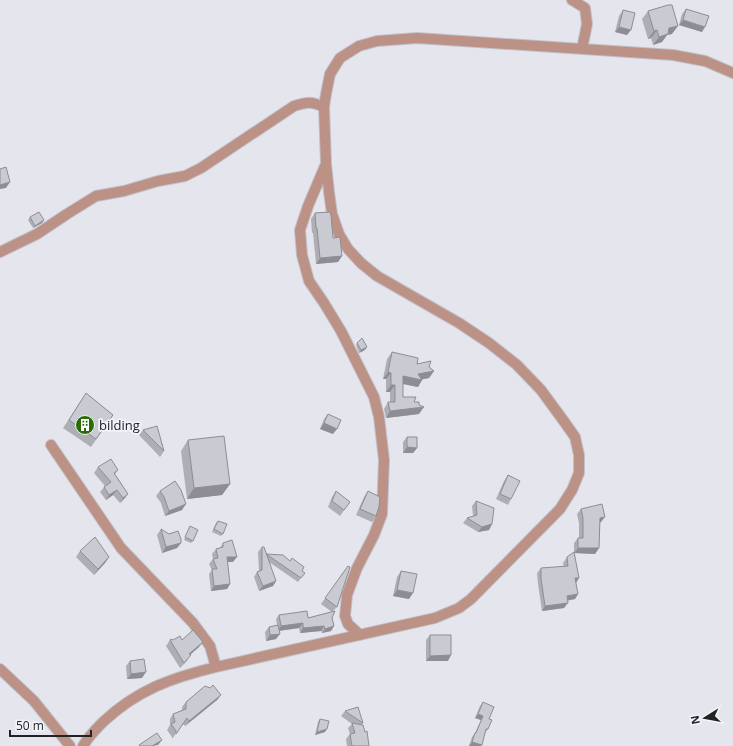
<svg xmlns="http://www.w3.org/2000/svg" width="733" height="746" font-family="'Open Sans',sans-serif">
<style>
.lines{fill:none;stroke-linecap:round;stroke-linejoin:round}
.minor-casing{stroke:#c2c2ca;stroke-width:12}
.minor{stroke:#bc9186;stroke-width:10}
.wall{fill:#aeaeb5}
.shaded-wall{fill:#8d8d93}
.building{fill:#cacad2;stroke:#8d8d93}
.labels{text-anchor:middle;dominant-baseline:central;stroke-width:3.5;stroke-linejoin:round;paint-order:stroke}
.poi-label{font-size:13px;fill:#222225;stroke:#f3f3fb;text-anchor:start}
</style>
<rect width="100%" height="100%" fill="#e5e5ee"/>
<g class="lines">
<defs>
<path id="minor" d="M572 0 585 8 587 24 582 49
M325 166 308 206 300 230 302 255 309 281 324 303 341 331 374 397 379 417 384 460 382 514 374 535 357 568 347 595 345 616 348 624 360 635
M0 252 37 234 67 214 96 196 124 191 158 181 185 176 201 168 294 106C307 102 311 101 324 107
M51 445 121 548 193 623 210 646 216 667
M0 669 34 701 70 746
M83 746C88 737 96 729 103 722 137 690 171 678 216 667L435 618 459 608 471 599 560 509 572 490 579 473V455L575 437 563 420 541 390 517 365 489 343 459 323 377 276 361 263 348 249 339 234 332 214 329 192 326 164 324 107 326 94 330 74 340 58 359 46 377 41 417 38 673 55 705 61 733 73"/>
</defs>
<use href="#minor" class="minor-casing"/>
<use href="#minor" class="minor"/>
</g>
<path class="wall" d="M686 9 702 32 679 25 682 14Z
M623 10 627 35 615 32 619 16Z
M648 11 672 34 667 35 662 42 653 45 651 38 648 39 642 19Z
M315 213 333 238 342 256 338 262 316 264 313 233H312L311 219Z
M30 217 44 220 42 223 33 228 28 220Z
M357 343 365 350 359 353 356 345Z
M392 352 417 364 429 367 434 371 429 378 422 379V380L418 387 403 384V397L414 402 419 414 386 418 384 409 388 402H390V392H386V379H383L387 359Z
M86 393 113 415 91 447 63 428Z
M328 414 333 434 320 429 324 419Z
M143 430 164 451 160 457 139 435Z
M407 437 417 448 413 453H403V442Z
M188 440 230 484 222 495 187 499 181 451Z
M98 467 118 470 115 474 128 494 124 499 120 503 113 495 106 500 100 492 105 486 94 473Z
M508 475 511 499 508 505 496 499 504 481Z
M160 491 182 510 165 516 161 503 156 496Z
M336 491 350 502 340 516 328 507 332 497Z
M368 491 376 516 372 522 356 515 364 497Z
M476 501 492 524 489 530 478 532 463 523 467 518 473 516 472 506Z
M581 509 601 522 600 523 599 548 595 554 575 553 576 583 578 594 575 599 567 601 564 608 542 611 538 584 537 573 541 568 564 567 563 563 567 557 574 552V543L578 538H579V523L577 514Z
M218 521 223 534 221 536 212 532 216 523Z
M190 526 193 541 191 543 184 540Z
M161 529 181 543 177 548 162 553 157 535Z
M223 543 233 562H227L230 584 227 589 211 591 209 574 212 570 209 564 213 559 212 554 216 549 220 548Z
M262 547 266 554 302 571 305 573 298 582 269 562 276 581 273 586 259 591 254 577 257 572 259 571 258 552Z
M80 551 109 557 105 563 94 575 76 557Z
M348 566 337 607 333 611 332 618 334 626 331 631 322 633 321 631 300 633 299 628 279 631 276 639 266 641 265 632 269 627 277 625 276 619 279 615 308 618 332 612 321 604Z
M401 571 409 599 393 596 397 577Z
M430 635 448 661H426V640Z
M170 640H182L199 647 190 655 187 661 180 668 166 646Z
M130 661 142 678 127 679 126 666Z
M210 688 221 695 217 700 185 726 183 724 172 739V737L167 730 170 725V719L173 714 182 710V707L186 702Z
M483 702 489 719 488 729 485 733 481 746H469L472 737 475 733 481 720 475 718 480 706Z
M345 711 363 723 362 725 369 746H347L346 739 350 734 348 728 352 724 341 716Z
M320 719 325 732 315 735 318 722Z"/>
<path class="shaded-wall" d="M683 20 705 27 702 32 679 25Z
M678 26 672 34 667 35 662 42 653 45 659 37 669 28Z
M619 27 631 30 627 35 615 32Z
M657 30 651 38 648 39 654 31Z
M10 182 6 188 0 189V185Z
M44 220 42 223 33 228 35 226Z
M342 256 338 262 316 264 320 258Z
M367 347 365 350 359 353 361 350Z
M434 371 429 378 420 380H422L418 387 398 383 403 376 418 374Z
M388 372 391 373 386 379H383Z
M391 385H395L390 392H386Z
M424 407 419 414 386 418 390 411Z
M324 423 337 429 333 434 320 429Z
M407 447 417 448 413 453H403Z
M230 484 222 495 187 499 194 488Z
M117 490 113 495 106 500 109 495Z
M128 494 124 499 120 503 123 498Z
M186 504 182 510 165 516 169 511Z
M605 517 601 522 596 524 600 518Z
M492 524 489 530 478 532 482 527Z
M181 543 177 548 162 553 166 547Z
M578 548H599L595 554 574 553Z
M109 557 105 563 94 575 98 569Z
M227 557H237L233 562H223Z
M575 578H579L576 583Z
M276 581 273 586 259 591 263 586Z
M230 584 227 589 211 591 214 586Z
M397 590 413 593 409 599 393 596Z
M578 594 575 599 563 601 567 596Z
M568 603 564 608 542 611 545 606Z
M303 623 299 628 278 631 281 626Z
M324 626 321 631 300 633 303 628Z
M334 626 331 631 322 633 325 629Z
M280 634 276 639 266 641 270 635Z
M203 642 199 647 185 659 189 654Z
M451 655 448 661H426L430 656Z
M146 672 142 678 127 679 131 674Z
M221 695 217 700 185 726 189 721Z
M478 714 483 716 481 720 475 718Z
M327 729 325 732 315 735 317 732Z
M162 740 158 745 152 746Z
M472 742 482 745 481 746H469Z"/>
<path class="building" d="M668 5H672L678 26 669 28 668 34 659 37 657 30 654 31 648 11Z
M686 9 709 16 705 27 683 20Z
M623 10 635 13 631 30 619 27Z
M6 167 10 182 0 185V169Z
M39 212 44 220 35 226 30 217Z
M330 212 331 215 333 238 340 237 342 256 320 258 317 228H316L315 213Z
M362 338 367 347 361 350 357 343Z
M392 352 418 358 417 364 431 361 429 367 434 371 418 374 422 380 403 376V397H416L414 402H419V405L424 407 390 411 388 402H395V385H391V373L388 372Z
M86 393 113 415 96 439 69 420Z
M328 414 341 420 337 429 324 423Z
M157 426 164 451 143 430Z
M224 436 230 484 194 488 188 440Z
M407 437H417V448L407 447Z
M111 459 118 470 114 473 128 494 123 498 117 490 109 495 104 487 111 482 98 467Z
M508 475 520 481 511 499 500 494Z
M175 481 181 490 186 504 169 511 164 497 160 491Z
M336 491 350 502 344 510 332 501Z
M368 491 380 497 379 507 376 516 360 509Z
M476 501 494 508 492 524 482 527 467 518 477 515Z
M602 504 605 517 600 518 599 548H578V538H583V518L581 509Z
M218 521 227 524 223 534 214 529Z
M190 526 198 530 193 541 185 537Z
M161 529 169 534 178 531 181 539V543L166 547Z
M95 537 109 557 98 569 80 551Z
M232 540 237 557H227L230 584 214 586 212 569H217L213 559 218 558 216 549 223 547V543Z
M262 547H264L276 581 263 586 257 572 262 570Z
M574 552 579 578H575L578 594 567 596 568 603 545 606 541 579V568L568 566 567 557Z
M266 554 283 555 290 561 292 558 304 567 302 571 305 573 301 578Z
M348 566 350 567 337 607 325 598Z
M401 571 417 574 413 593 397 590Z
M307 611 308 618 335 611 332 618 334 626 325 629 324 626 303 628V623L281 626 279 615Z
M278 625 280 634 270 635 269 627Z
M193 630 203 642 189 654 191 655 184 663 170 640 171 639 173 640 180 636 182 640Z
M430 635H451V655L430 656Z
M144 659 146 672 131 674 130 661Z
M213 685 221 695 189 721 187 718 176 734V731L171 724 175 722 173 714 186 709V702L205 686 210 688Z
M483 702 494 707 489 719 492 720 488 729H486L482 745 472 742 475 733H476L483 716 478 714Z
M358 707 363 723 345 711Z
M320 719 329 721 327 729 317 732Z
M352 723 363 725 365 732 367 731 369 746H352L350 734 355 733Z
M157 733 162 740 152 746H140L139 745Z"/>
<defs>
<symbol id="building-disc" viewBox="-11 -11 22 22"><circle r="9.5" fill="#286c04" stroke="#f3f3fb"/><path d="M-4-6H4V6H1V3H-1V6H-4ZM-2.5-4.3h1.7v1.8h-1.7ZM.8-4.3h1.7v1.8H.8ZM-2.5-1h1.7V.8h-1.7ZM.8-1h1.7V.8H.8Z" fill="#fff"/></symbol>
</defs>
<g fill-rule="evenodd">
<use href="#building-disc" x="74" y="414" width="22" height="22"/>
</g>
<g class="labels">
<g class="poi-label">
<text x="99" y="425">bilding</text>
</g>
</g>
<g transform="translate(705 718) rotate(259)" stroke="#f3f3fb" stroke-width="3" paint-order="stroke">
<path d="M0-3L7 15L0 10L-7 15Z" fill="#222225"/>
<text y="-6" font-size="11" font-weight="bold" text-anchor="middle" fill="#222225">N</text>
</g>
<path d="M10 730v6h81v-6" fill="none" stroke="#222225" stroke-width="2"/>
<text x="16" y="730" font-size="12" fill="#222225" stroke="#f3f3fb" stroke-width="3" paint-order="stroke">50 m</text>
</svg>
